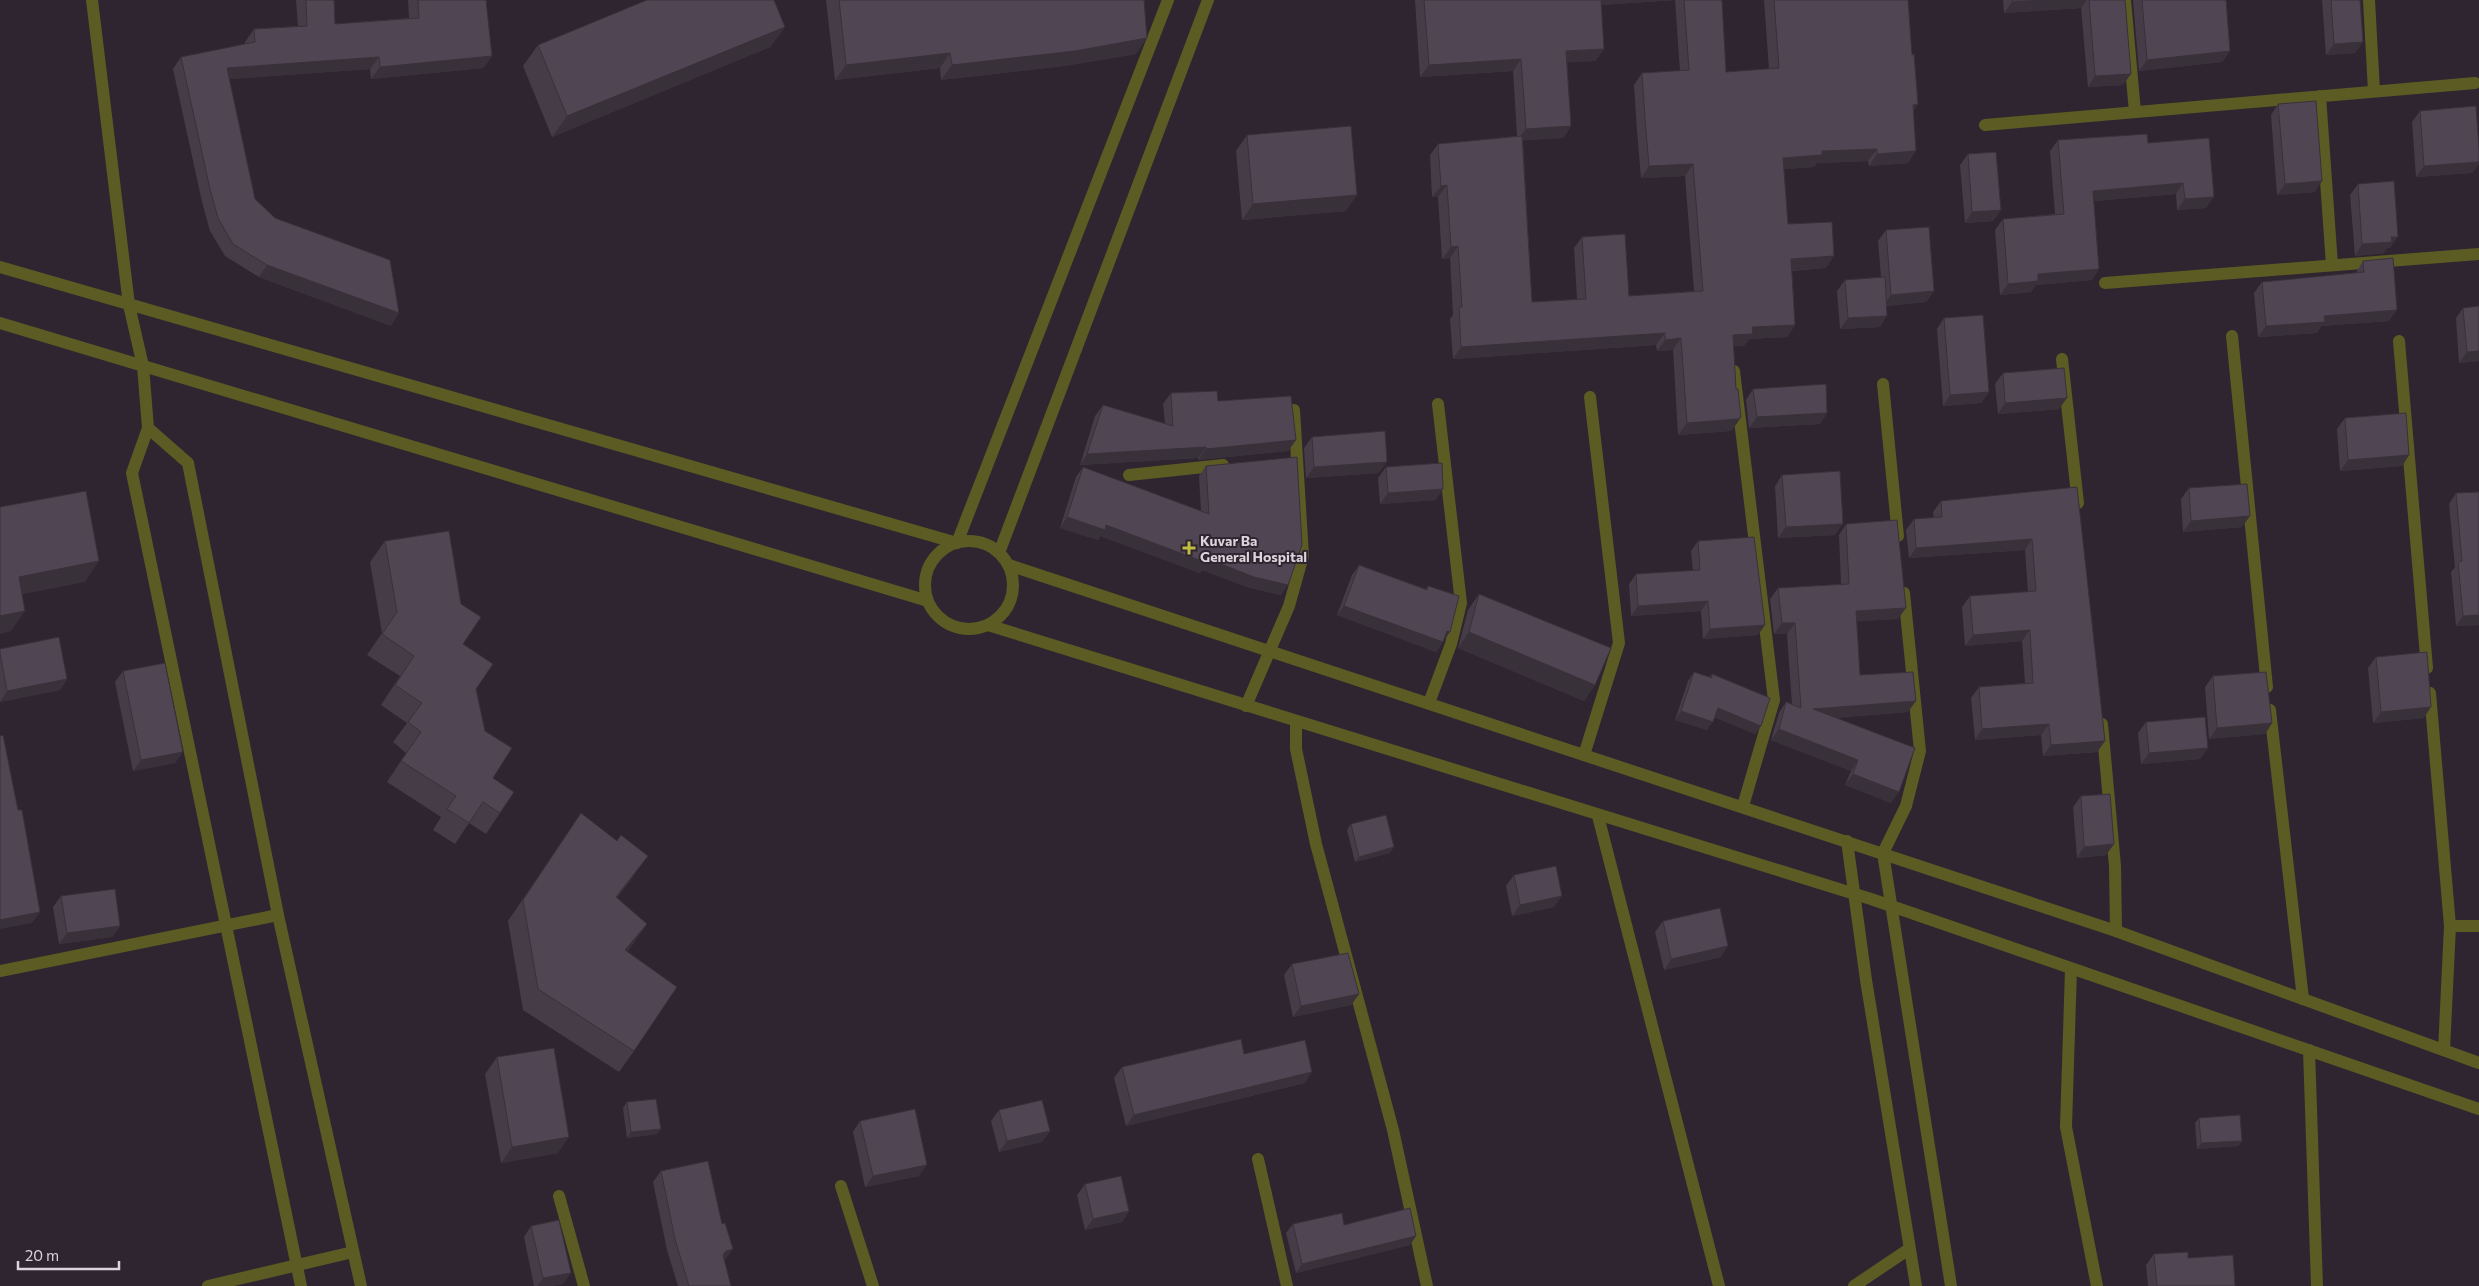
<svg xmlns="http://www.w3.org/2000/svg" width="2479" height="1286" font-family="Commissioner,sans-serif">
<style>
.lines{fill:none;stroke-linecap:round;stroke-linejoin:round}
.minor{stroke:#5c5b23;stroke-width:12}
.tertiary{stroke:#5c5b23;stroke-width:12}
.wall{fill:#453c47;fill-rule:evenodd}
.shaded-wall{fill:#38313a}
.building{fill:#504653;stroke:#38313a}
.poi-dot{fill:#c1bd40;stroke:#2e2530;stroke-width:2}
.labels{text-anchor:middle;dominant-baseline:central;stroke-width:4;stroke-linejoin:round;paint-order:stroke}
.poi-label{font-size:14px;font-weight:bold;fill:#dad4db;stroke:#2e2530;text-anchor:start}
</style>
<rect width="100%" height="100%" fill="#2e2530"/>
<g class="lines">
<path class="minor" d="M92 0 129 305
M2125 0 2135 112
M2369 0 2374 91
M2320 96 2332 265
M1985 125 2475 83
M2105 283 2479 254
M2232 336 2267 687
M2399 341 2427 668
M2062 359 2078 503
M1734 371 1774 700 1743 806
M1883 384 1898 536
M1129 475 1223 465
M1904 593 1920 751 1906 806 1883 853 1951 1286
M2430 693 2450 926 2444 1050
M1429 703 1451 644 1461 603 1438 404
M1246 706 1289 606 1303 556 1294 410
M2270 710 2303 999
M1296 721V749L1316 844 1393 1130 1427 1286
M2102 724 2115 866 2116 931
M1584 755 1619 643 1590 397
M1598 816 1719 1286
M1847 841 1866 980 1916 1286
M2450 926H2479
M2071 969 2066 1127 2097 1286
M0 971 278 915
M2309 1050 2317 1286
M1258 1159 1287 1286
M841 1186 873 1286
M559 1196 584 1286
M208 1286 353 1252
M1854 1286 1909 1249"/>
<path class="tertiary" d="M0 267 957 543 1168 0
M129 305 143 366 148 428 132 473 301 1286
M0 323 928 601
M148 428 188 463 278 915 361 1286
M925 585a44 44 0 1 1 88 0a44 44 0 1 1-88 0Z
M999 553 1208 0
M1009 565 2116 931 2479 1063
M988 625 1871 899 2479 1109"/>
</g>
<path class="wall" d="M296 0H334L335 24 409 18 408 0H486L492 56 483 68 371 79 370 69 229 79 255 199 391 326 259 277 225 256 210 231 202 202 173 69 181 57 245 44V42L254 29 298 26Z
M826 0H1144L1136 54 1064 66 941 80 940 68 835 80Z
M1415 0H1722L1726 72 1769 69 1764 0H1908L1912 55 1918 104 1913 111 1908 163 1869 166 1868 161 1817 163 1814 167 1784 169 1788 224 1826 268 1792 271 1795 325 1787 337 1749 339 1744 346H1733L1736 389 1741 417 1733 429 1730 431 1678 435 1673 350 1657 351 1656 345 1453 359 1450 319 1453 315 1450 258 1442 259 1438 197H1432L1430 155 1438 144 1517 136 1513 71 1420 77ZM1675 0 1680 71 1642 73 1634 85 1637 131 1641 178 1685 176 1694 291 1629 296 1582 237 1574 248 1577 299 1532 302 1523 140 1563 138 1571 126 1567 62 1595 61 1604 49 1601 5Z
M2003 0H2125L2123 85 2088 87 2081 8 2004 13Z
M2133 0H2226L2230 51 2222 62 2139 71Z
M2322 0H2360L2363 42 2355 53 2326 55Z
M785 27 770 47 552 137 523 66 538 45Z
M2278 104 2315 192 2277 195 2271 115Z
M2420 111 2479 149V164L2472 173 2416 177 2412 122Z
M1247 135 1346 211 1242 220 1236 151Z
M2058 140 2148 143 2206 208 2177 210 2176 194 2094 201 2099 269 2092 280 2036 285 2031 292 2000 295 1995 230 2003 219 2055 214 2050 151Z
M1968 154 2001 210 1993 221 1965 223 1960 165Z
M2358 184 2390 248H2387L2384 253 2355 256 2350 195Z
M1886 230 1934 291 1926 302 1887 306 1880 327 1840 329 1837 291 1845 280 1881 277 1878 241Z
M2363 261 2389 321 2321 326 2317 333 2258 337 2254 293 2262 282 2356 273Z
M2463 308 2479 361 2459 363 2456 318Z
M1944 318 1989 392 1981 403 1943 406 1937 329Z
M2003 373 2059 409 1998 414 1995 384Z
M1753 389 1827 413 1820 424 1749 428 1746 400Z
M1171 393 1218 401 1296 440 1288 451 1198 460V458L1080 465 1095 416 1103 405 1165 424 1163 404Z
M2345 418 2409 455 2402 466 2340 471 2337 429Z
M1312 437 1379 473 1306 478 1304 448Z
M1206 466 1281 595 1247 587 1202 570 1200 573 1100 536 1098 540 1060 528 1076 477 1083 467 1201 511 1199 476Z
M1386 467 1436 500 1380 504 1378 478Z
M1782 475 1835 535 1778 538 1775 486Z
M2077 487 2105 741 2097 752 2043 756 2041 735 1975 740 1971 698 1979 687 2025 683 2022 641 1965 646 1962 607 1970 596 2028 592 2025 550 1909 558 1906 530 1914 519 1934 518 1933 512 1941 501Z
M2189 488 2242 527 2183 532 2181 499Z
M2479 492V625L2456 626 2451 572 2455 567 2449 504 2456 493Z
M1846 524 1898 619 1856 621 1860 675 1908 712 1836 718 1891 803 1845 785 1851 771 1771 740 1779 713 1786 702 1792 705 1787 634H1774L1770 599 1778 588 1841 584 1839 535Z
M385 541 463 644 476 689 500 813 486 834 469 823 455 844 433 830 441 817 387 782 406 753 393 742 407 723 381 705 400 676 367 655 382 633 370 562Z
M1698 541 1758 635 1703 639 1701 611 1631 616 1629 584 1636 574 1693 571 1691 551Z
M1359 565 1426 589 1428 586 1444 641 1436 652 1337 615 1352 575Z
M1479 594 1595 685 1584 701 1458 648 1468 610Z
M0 649 67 679 60 690 0 702Z
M2376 657 2424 718 2373 723 2368 668Z
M123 671 183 752 175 763 133 771 115 682Z
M1694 672 1710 677 1712 674 1761 726 1755 734 1714 717 1707 730 1675 720 1688 681Z
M2213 676 2272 723 2265 734 2209 739 2205 687Z
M2146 722 2208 748 2200 759 2141 764 2138 733Z
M2081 796 2114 844 2106 855 2077 858 2073 807Z
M581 813 633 877 617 898 647 924 633 944 627 952 634 1051 619 1072 523 1010 508 921Z
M1351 824 1390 853 1355 862 1347 830Z
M1514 875 1554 907 1512 916 1506 886Z
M61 896 120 926 112 937 59 944 53 907Z
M1663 921 1721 957 1664 970 1655 932Z
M1292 964 1359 994 1351 1005 1293 1017 1284 975Z
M1244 1054 1305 1083 1126 1126 1114 1078 1122 1067Z
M497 1057 558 1153 501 1163 485 1074Z
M627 1102 661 1129 657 1134 627 1138 623 1108Z
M999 1110 1050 1131 1042 1142 999 1152 991 1121Z
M2199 1118 2242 1141 2238 1146 2197 1149 2195 1123Z
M860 1121 919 1176 865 1187 853 1132Z
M661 1171 722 1224 733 1249 724 1260 731 1286H678L667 1250 653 1182Z
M1085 1184 1129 1211 1122 1222 1085 1230 1077 1195Z
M1293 1224 1344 1225 1416 1236 1410 1245 1296 1273 1286 1233Z
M531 1226 563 1284 551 1286H534L524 1237Z
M2154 1254 2188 1258 2235 1286H2148L2146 1265Z"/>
<path class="shaded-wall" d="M1597 0H1676L1598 5Z
M2044 0H2087L2081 8 2004 13 2012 2Z
M785 27 770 47 552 137 567 116Z
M1147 38 1136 54 1064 66 941 80 952 65Z
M2363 42 2355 53 2326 55 2334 44Z
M1604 49 1595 61 1558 63 1566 51Z
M2230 51 2222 62 2139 71 2147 60Z
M950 53 940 68 835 80 846 65Z
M492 56 483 68 371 79 380 67Z
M379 57 370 69 218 80 227 68Z
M1521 59 1513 71 1420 77 1429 65Z
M2131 74 2123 85 2088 87 2095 76Z
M1918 104 1909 116 1913 105Z
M1571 126 1563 138 1517 141 1526 129Z
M1877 149 1868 161 1817 163 1814 167 1775 170 1783 158 1822 151Z
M1916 151 1908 163 1869 166 1877 154Z
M2479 162V164L2472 173 2416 177 2424 166Z
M1693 164 1685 176 1641 178 1649 166Z
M2322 181 2315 192 2277 195 2285 184Z
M2183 183 2176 194 2085 202 2093 191Z
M1447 185 1438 197H1432L1441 186Z
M1357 195 1346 211 1242 220 1253 204Z
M2214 197 2206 208 2177 210 2185 199Z
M2001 210 1993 221 1965 223 1972 212Z
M2391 237H2398L2390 248H2387L2384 253 2355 256 2362 244Z
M1458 246 1450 258 1442 259 1451 247Z
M1834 256 1826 268 1783 271 1791 259Z
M267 265 399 313 391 326 259 277Z
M2099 269 2092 280 2036 285 2031 292 2000 295 2008 284 2038 274Z
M1934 291 1926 302 1883 306 1891 295Z
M2397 310 2389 321 2321 326 2317 333 2258 337 2266 326 2324 316Z
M1887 316 1880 327 1840 329 1848 318Z
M1795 325 1787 337 1749 339 1744 346 1724 347 1733 335 1752 327Z
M1665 333 1656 345 1453 359 1461 347Z
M1681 338 1673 350 1657 351 1665 340Z
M2479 351V361L2459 363 2467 352Z
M1989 392 1981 403 1943 406 1950 395Z
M2067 398 2059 409 1998 414 2005 403Z
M1827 413 1820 424 1749 428 1757 417Z
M1741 417 1733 429 1730 431 1678 435 1687 423Z
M1296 440 1288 451 1198 460 1206 449Z
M1206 447 1198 458 1080 465 1087 454Z
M2409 455 2402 466 2340 471 2348 460Z
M1387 462 1379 473 1306 478 1314 467Z
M1443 489 1436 500 1380 504 1388 493Z
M2250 516 2242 527 2183 532 2191 521Z
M1067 517 1106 525 1208 559 1288 585 1281 595 1247 587 1202 570 1200 573 1100 536 1098 540 1060 528Z
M1843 524 1835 535 1778 538 1786 527Z
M2032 539 2025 550 1909 558 1916 548Z
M99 561 85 582 4 598 19 577Z
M1708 601 1701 611 1631 616 1638 606Z
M1344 606 1443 642 1436 652 1337 615Z
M1906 608 1898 619 1848 622 1856 611Z
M25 611 11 631 0 634V616Z
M2479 615V625L2456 626 2463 616Z
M1782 623H1795L1787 634H1774Z
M1765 625 1758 635 1703 639 1710 629Z
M2030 630 2022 641 1965 646 1973 635Z
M1447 631 1450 632 1443 642Z
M1469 632 1595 685 1584 701 1458 648Z
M67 679 60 690 0 702 7 691Z
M1916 701 1908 712 1805 720 1813 709Z
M2431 707 2424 718 2373 723 2381 712Z
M1718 708 1761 726 1755 734 1711 716Z
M1681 711 1713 722 1707 730 1675 720Z
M2272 723 2265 734 2209 739 2217 728Z
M2049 724 2041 735 1975 740 1982 729Z
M1779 729 1858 760 1851 771 1771 740Z
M2105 741 2097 752 2043 756 2051 745Z
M2208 748 2200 759 2141 764 2149 753Z
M183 752 175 763 133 771 141 760Z
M1853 774 1899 792 1891 803 1845 785Z
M2114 844 2106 855 2077 858 2084 847Z
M1394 847 1390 853 1355 862 1359 857Z
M648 856 633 877 601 918 616 897Z
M1562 896 1554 907 1512 916 1520 905Z
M40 912 32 923 0 929V920Z
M647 924 633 944 610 971 625 950Z
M120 926 112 937 59 944 67 933Z
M1728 946 1721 957 1664 970 1671 959Z
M1359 994 1351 1005 1293 1017 1301 1006Z
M1312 1072 1305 1083 1126 1126 1134 1115Z
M661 1129 657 1134 627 1138 631 1132Z
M1050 1131 1042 1142 999 1152 1007 1141Z
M569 1137 558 1153 501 1163 512 1147Z
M2242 1141 2238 1146 2197 1149 2201 1143Z
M927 1165 919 1176 865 1187 873 1176Z
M1129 1211 1122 1222 1085 1230 1093 1219Z
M1416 1236 1410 1245 1296 1273 1302 1264Z
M733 1249 725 1260 719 1262 726 1251Z
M571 1273 563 1284 551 1286H538L543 1278Z"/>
<path class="building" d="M306 0H334L335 24 419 18 418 0H486L492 56 380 67 379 57 227 68 255 199 275 218 390 260 399 313 267 265 233 244 218 218 210 189 181 57 255 42 254 29 307 26Z
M647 0H774L785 27 567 116 538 45Z
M839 0H1144L1147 38 1075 51 952 65 950 53 846 65Z
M1424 0H1601L1604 49 1566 51 1571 126 1526 129 1521 59 1429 65Z
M1684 0H1722L1726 72 1779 68 1774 0H1908L1912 55 1914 54 1918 104 1913 105 1916 151 1877 154V149L1822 151V155L1783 158 1788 224 1832 222 1834 256 1791 259 1795 325 1752 327 1753 334 1733 335 1736 389H1738L1741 417 1738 419 1687 423 1681 338 1665 340V333L1461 347 1459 307H1462L1458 246 1451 247 1447 185 1441 186 1438 144 1522 136 1532 302 1586 299 1582 237 1625 234 1629 296 1703 291 1693 164 1649 166 1645 119 1642 73 1689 70Z
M2012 0H2044L2012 2Z
M2089 0H2125L2131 74 2095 76Z
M2142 0H2226L2230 51 2147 60Z
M2331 0H2360L2363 42 2334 44Z
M2316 101 2322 181 2285 184 2278 104Z
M2476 106 2479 149V162L2424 166 2420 111Z
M1351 126 1357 195 1253 204 1247 135Z
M2147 134 2148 143 2209 138 2214 197 2185 199 2183 183 2093 191 2099 269 2038 274V281L2008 284 2003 219 2064 214 2058 140Z
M1996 152 2001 210 1972 212 1968 154Z
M2394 181 2398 237H2391L2392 242 2362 244 2358 184Z
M1929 227 1934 291 1891 295 1886 230Z
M2393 258 2397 310 2324 316 2325 322 2266 326 2262 282 2364 272 2363 261Z
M1885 277 1887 316 1848 318 1845 280Z
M2479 306V351L2467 352 2463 308Z
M1983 315 1989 392 1950 395 1944 318Z
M2064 368 2067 398 2005 403 2003 373Z
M1826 384 1827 413 1757 417 1753 389Z
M1217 391 1218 401 1291 396 1296 440 1206 449V447L1087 454 1103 405 1173 426 1171 393Z
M2406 413 2409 455 2348 460 2345 418Z
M1385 431 1387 462 1314 467 1312 437Z
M1297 457 1302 545 1288 585 1254 577 1208 559 1207 563 1106 525 1105 530 1067 517 1083 467 1209 514 1206 466Z
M1442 463 1443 489 1388 493 1386 467Z
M1840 471 1843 524 1786 527 1782 475Z
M2247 484 2250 516 2191 521 2189 488Z
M2077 487 2105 741 2051 745 2049 724 1982 729 1979 687 2033 683 2030 630 1973 635 1970 596 2036 591 2032 539 1916 548 1914 519 1942 517 1941 501Z
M86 491 99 561 19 577 25 611 0 616V507Z
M2479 492V615L2463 616 2458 562 2462 561 2456 493Z
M1897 520 1906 608 1856 611 1860 675 1913 672 1916 701 1813 709 1915 748 1899 792 1853 774 1858 760 1779 729 1786 702 1801 708 1795 623H1782L1778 588 1849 584 1846 524Z
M449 531 461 604 481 617 463 644 493 664 476 689 485 731 512 748 493 778 514 792 500 813 483 802 469 823 447 809 456 796 401 761 421 732 408 722 422 703 395 685 414 656 382 634 397 612 385 541Z
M1754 537 1765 625 1710 629 1708 601 1638 606 1636 574 1700 570 1698 541Z
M1359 565 1427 590 1428 586 1459 596 1450 632 1447 631 1443 642 1344 606Z
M1479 594 1611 648 1595 685 1469 632Z
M59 637 67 679 7 691 0 653V649Z
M2427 652 2431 707 2381 712 2376 657Z
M165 663 183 752 141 760 123 671Z
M1694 672 1712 678V674L1770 698 1761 726 1718 708 1713 722 1681 711Z
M2266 672 2272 723 2217 728 2213 676Z
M2205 717 2208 748 2149 753 2146 722Z
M3 735 18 810H22L40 912 0 920V736Z
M2110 794 2114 844 2084 847 2081 796Z
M581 813 617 841 621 835 648 856 616 897 647 924 625 950 677 987 634 1051 538 989 523 900Z
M1386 815 1394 847 1359 857 1351 824Z
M1556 866 1562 896 1520 905 1514 875Z
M115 889 120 926 67 933 61 896Z
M1720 908 1728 946 1671 959 1663 921Z
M1348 953 1359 994 1301 1006 1292 964Z
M1241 1039 1244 1054 1305 1040 1312 1072 1134 1115 1122 1067Z
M554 1048 569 1137 512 1147 497 1057Z
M656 1099 661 1129 631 1132 627 1102Z
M1042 1100 1050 1131 1007 1141 999 1110Z
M915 1109 927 1165 873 1176 860 1121Z
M2240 1115 2242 1141 2201 1143 2199 1118Z
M708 1161 722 1224 725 1223 733 1249 726 1251 723 1255 731 1286H689L675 1239 661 1171Z
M1121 1176 1129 1211 1093 1219 1085 1184Z
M1410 1208 1416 1236 1302 1264 1293 1224 1342 1213 1344 1225Z
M559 1220 571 1273 543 1278 531 1226Z
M2188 1252V1258L2233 1255 2235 1286H2157L2154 1254Z"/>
<path class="poi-dot" d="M1186.5 540.5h5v5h5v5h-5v5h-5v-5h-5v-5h5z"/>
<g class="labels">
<g class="poi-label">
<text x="1200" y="540">Kuvar Ba<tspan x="1200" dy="16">General Hospital</tspan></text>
</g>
</g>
<path d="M18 1261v8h101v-8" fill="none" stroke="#dad4db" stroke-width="2.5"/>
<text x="25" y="1261" font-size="15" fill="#dad4db" stroke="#2e2530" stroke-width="4" paint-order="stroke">20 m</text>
</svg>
